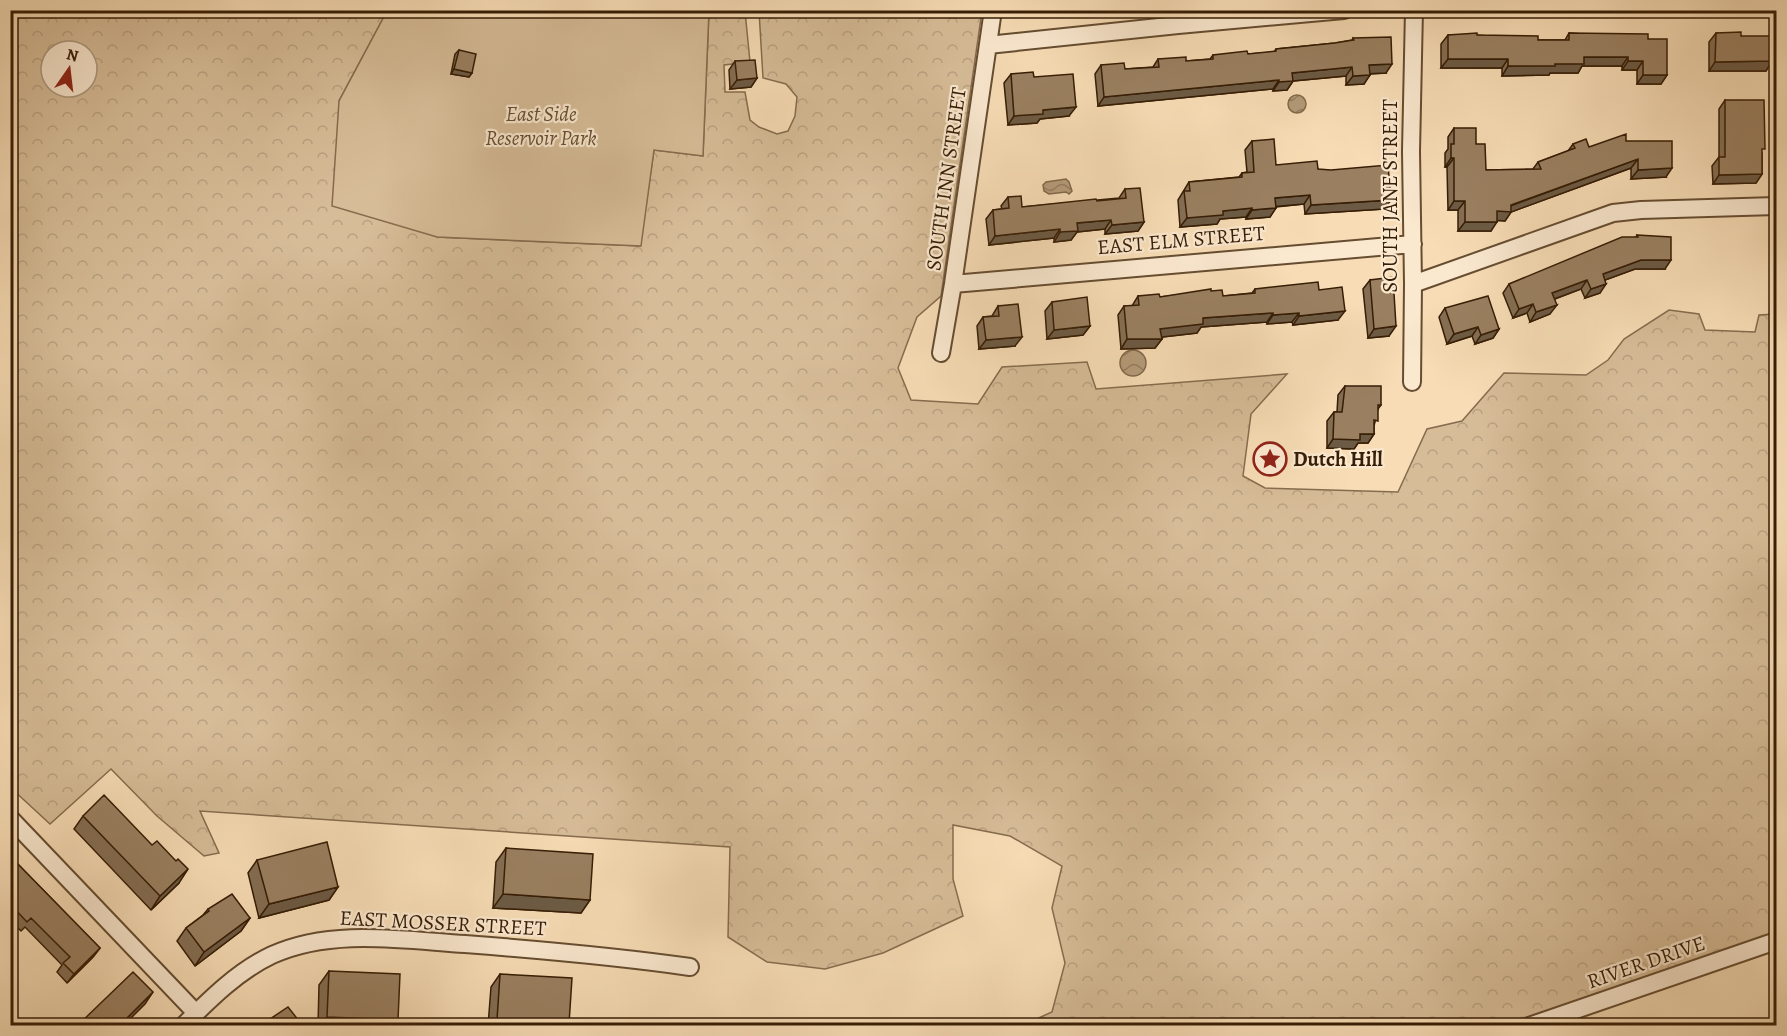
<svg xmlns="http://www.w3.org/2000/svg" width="1787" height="1036" font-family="Alegreya,serif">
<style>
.forest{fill:url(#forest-crowns);stroke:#866c4e;stroke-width:1.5;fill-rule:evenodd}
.park{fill:#d6bc97;stroke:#866c4e;stroke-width:1.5}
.water{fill:url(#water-waves);stroke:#82694b;stroke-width:1.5}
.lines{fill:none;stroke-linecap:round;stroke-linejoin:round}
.street-casing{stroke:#664d31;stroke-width:20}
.street{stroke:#fae8cf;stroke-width:16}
.wall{fill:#846e53;stroke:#361d05;stroke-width:1.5}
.shaded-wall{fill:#6c5a44;stroke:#361d05;stroke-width:1.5}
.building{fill:#9a8061;stroke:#361d05;stroke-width:1.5}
.labels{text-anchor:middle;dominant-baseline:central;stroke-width:4.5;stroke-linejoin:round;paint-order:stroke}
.park-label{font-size:21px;font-style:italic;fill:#664d31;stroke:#fae8cf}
.street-label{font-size:21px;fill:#361d05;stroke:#fae8cf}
.poi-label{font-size:21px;font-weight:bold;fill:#361d05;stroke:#fae8cf;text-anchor:start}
</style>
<defs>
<pattern id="forest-crowns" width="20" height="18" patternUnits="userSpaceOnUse" patternTransform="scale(1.5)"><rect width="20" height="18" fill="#d6bc97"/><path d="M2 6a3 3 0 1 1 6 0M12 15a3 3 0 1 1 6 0" fill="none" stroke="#b8a181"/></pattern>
<pattern id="water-waves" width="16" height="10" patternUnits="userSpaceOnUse" patternTransform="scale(1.5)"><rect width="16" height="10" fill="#b59b79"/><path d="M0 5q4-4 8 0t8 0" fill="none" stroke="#947e61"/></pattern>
</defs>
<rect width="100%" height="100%" fill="#f7dcb5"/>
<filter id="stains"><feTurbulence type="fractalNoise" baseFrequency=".00333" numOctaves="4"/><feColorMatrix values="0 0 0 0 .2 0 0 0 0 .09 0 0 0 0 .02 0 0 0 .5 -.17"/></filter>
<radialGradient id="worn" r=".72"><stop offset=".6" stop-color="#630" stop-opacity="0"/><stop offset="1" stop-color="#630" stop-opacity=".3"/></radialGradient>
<path class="forest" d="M11 11H387L339 101 437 237 640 246 654 150 703 156 709 11H745L750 62 724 65 725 92H745L750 120 759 127 777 134 788 131 795 116 797 97 786 84 763 78 759 11H982L941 296 917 317 898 368 911 400 978 404 1002 367 1087 362 1096 389 1287 374 1251 414 1243 476 1265 488 1398 492 1427 429 1462 421 1504 373 1586 375 1608 360 1624 339 1669 310 1699 314 1705 330 1755 332 1759 315 1776 314V944L1525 1025H1023L1052 1012 1065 963 1052 908 1062 866 1010 836 953 825V879L963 916 883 953 825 969 767 962 728 937 730 847 200 811 219 853 204 856 157 816 111 769 50 824 11 788ZM51 51H87V87H51Z"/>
<path class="park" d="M387 11H709L703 156 654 150 641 246 437 237 332 206 339 101Z"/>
<path class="water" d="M1288 104a9 9 0 1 1 18 0a9 9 0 1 1-18 0Z
M1066 179 1069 182 1072 191 1069 194 1066 192 1049 194 1044 191 1043 185 1046 182Z
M1120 363a13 13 0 1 1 26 0a13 13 0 1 1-26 0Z"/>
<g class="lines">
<defs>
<path id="street" d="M988 45 1178 25 1344 10
M953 284 1413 244
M1413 284 1613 213 1641 210 1776 206
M941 353 953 284 993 10
M1412 382 1413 284 1411 151 1414 10
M10 818 196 1013
M183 1026C210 999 238 971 272 955 331 928 403 940 465 944 542 950 614 956 690 967
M1529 1026 1776 941"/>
</defs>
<use href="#street" class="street-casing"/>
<use href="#street" class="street"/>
</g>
<path class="wall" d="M1569 33 1648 39 1667 75 1661 84H1637V70H1622V66H1582L1578 73H1550L1549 75 1502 76V68H1441V44L1448 35H1477L1538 40H1565Z
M1716 33 1741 36 1772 61 1766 71H1709V42Z
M1353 38 1386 73 1370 74 1364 84 1346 85V76L1293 81 1287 90 1273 91V89L1098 106 1095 74 1101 65 1125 69 1153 67 1158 59 1186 61 1210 59 1213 55 1248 54 1274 52 1276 49 1335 43 1352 40Z
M459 50 472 73 469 77 451 74 455 54Z
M735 61 757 78 751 87 730 89 729 70Z
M1011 74 1034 77 1069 116 1040 119 1037 123 1008 125 1004 83Z
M1725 100 1762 153V174L1756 183 1713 184 1712 166 1719 157V109Z
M1454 128 1476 144 1486 170 1533 169 1538 162 1568 151 1573 144 1589 147 1626 141 1666 177 1631 179V168L1511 212 1505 221 1497 220 1491 231H1458V210H1448L1447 167H1445V153L1448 149V137Z
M1252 141 1276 165 1318 169 1385 209 1305 214 1304 204 1276 207 1270 217 1246 219V217L1220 219 1217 224 1180 227 1178 200 1189 182 1239 177 1242 173 1247 172 1245 150Z
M1125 189 1144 222 1138 231 1105 234V229L1077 232 1071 240 1054 242V238L989 245 986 219 993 210 1002 209 1001 206 1008 197 1022 207 1119 198Z
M1637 235 1665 269H1635L1605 280 1600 293 1585 298 1581 289 1555 299 1550 314 1530 322 1527 313 1513 318 1503 293 1509 284 1636 237Z
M1370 280 1389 336 1368 338 1363 289Z
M1255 289 1319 290 1338 320 1293 325 1292 322 1267 324V322L1201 327 1197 333 1161 337 1162 339 1155 348 1121 349 1118 315 1124 306H1132L1138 296 1160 297 1211 291 1223 296 1252 293Z
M1052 302 1090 326 1083 335 1047 339 1045 311Z
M998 306 1015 346 979 349 977 326 983 317 992 316Z
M1445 308 1499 329 1493 338 1475 344 1472 336 1447 344 1439 317Z
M1345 386 1381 405 1378 409 1374 426V434L1368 443H1358L1354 449 1327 448V421L1334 412H1337L1338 395Z
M83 816 179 883 151 910 74 829Z
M506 848 590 900 581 913 493 908 496 862Z
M10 856 100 948 93 957 67 983 57 972 62 965 25 927 21 931 10 920Z
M257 860 338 887 329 900 259 918 248 873Z
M208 909 250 918 241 931 195 966 177 941 186 928 203 915Z
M329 971 398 1020 395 1026H318L319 985Z
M500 974 569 1024 568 1026H488L491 987Z"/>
<path class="shaded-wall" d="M1584 57H1628L1622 66H1582L1578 73H1550L1549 75 1502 76 1508 66 1555 64Z
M1448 59H1508L1502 68H1441Z
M1628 61H1643L1637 70H1622Z
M1772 61 1766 71H1709L1715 62Z
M1392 64 1386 73 1363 74 1369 65Z
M1352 67 1346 76 1293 81 1287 90 1273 91 1279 82 1292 73Z
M454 69 472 73 469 77 451 74Z
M1370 75 1364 84 1346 85 1353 76Z
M1643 75H1667L1661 84H1637Z
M757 78 751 87 730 89 737 80Z
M1279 80 1273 89 1098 106 1104 97Z
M1076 107 1069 116 1040 119 1037 123 1008 125 1014 116 1043 110Z
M1451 158H1454L1447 167H1445Z
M1638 159 1631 168 1511 212 1505 221 1491 220 1497 211Z
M1672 168 1666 177 1631 179 1638 170Z
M1762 174 1756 183 1713 184 1719 175Z
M1310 195 1304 204 1269 207 1275 198Z
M1391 200 1385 209 1305 214 1311 205Z
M1454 201H1465L1458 210H1448Z
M1252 208 1246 217 1220 219 1217 224 1180 227 1187 218 1223 211Z
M1276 208 1270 217 1246 219 1252 210Z
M1111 220 1105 229 1077 232 1071 240 1054 242 1060 232 1077 223Z
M1144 222 1138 231 1105 234 1112 225Z
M1465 222H1497L1491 231H1458Z
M1060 229 1054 238 989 245 995 236Z
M1641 260H1671L1665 269H1635L1597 283 1603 274Z
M1587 280 1581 289 1546 302 1552 293Z
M1606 284 1600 293 1585 298 1591 289Z
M1533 304 1527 313 1513 318 1519 309Z
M1557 305 1550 314 1530 322 1536 312Z
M1345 311 1338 320 1293 325 1299 316Z
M1273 313 1267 322 1201 327 1197 333 1154 338 1160 329 1203 318Z
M1299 313 1292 322 1267 324 1273 315Z
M1090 326 1083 335 1047 339 1054 330Z
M1396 326 1389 336 1368 338 1374 329Z
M1478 327 1472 336 1447 344 1454 334Z
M1499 329 1493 338 1475 344 1481 335Z
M1022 337 1015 346 979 349 986 340Z
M1127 339H1162L1155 348 1121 349Z
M1360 434H1374L1368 443H1358L1354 449 1327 448 1333 439Z
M188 869 179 883 151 910 160 896Z
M338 887 329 900 259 918 269 904Z
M503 894 590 900 581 913 493 908Z
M250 918 241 931 195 966 204 952Z
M100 948 93 957 67 983 74 974Z
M153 992 145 1004 123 1026H119Z
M327 1017 398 1020 395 1026H321Z
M497 1020 569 1024 568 1026H493Z"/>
<path class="building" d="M1741 32V36H1772V61L1715 62 1716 33Z
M1477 33V35L1538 36V40H1569V33L1648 34V39H1667V75H1643V61H1628V57H1584V64H1555V66H1508V59H1448V35Z
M1391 37 1392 64 1369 65 1370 75 1353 76 1352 67 1292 73 1293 81 1279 82V80L1104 97 1101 65 1124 63 1125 69 1159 67 1158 59 1186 57V61L1213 59V55L1247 51 1248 54 1276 51V49L1335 43 1354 40 1353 38Z
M459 50 476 54 472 73 454 69Z
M755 60 757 78 737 80 735 61Z
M1033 72 1034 77 1073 74 1076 107 1043 110V114L1014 116 1011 74Z
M1725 100H1764L1765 149H1762V174L1719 175V157H1725Z
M1454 128H1476V144H1485L1486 170 1541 169 1538 162 1575 148 1573 144 1586 139 1589 147 1626 134V141H1672V168L1638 170V159L1511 205V212L1497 211V222H1465V201H1454V158H1451V144H1454Z
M1274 139 1276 165 1317 161 1318 169 1331 170 1388 165 1391 200 1311 205 1310 195 1275 198 1276 208 1252 210V208L1223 211V215L1187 218 1184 191H1190L1189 182 1242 177V173L1254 172 1252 141Z
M1140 188 1144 222 1112 225 1111 220 1077 223 1078 231 1060 232V229L995 236 993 210 1009 208 1008 197 1021 196 1022 207 1096 199 1097 201 1126 198 1125 189Z
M1637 235 1671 237V260H1641L1603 274 1606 284 1591 289 1587 280 1552 293 1557 305 1536 312 1533 304 1519 309 1509 284 1622 237H1638Z
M1393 277 1396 326 1374 329 1370 280Z
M1318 282 1319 290 1342 287 1345 311 1299 316V313L1273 315V313L1203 318V324L1160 329 1162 339H1127L1124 306 1139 305 1138 296 1159 294 1160 297 1211 289V291L1222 290 1223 296 1255 293V289Z
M1488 296 1499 329 1481 335 1478 327 1454 334 1445 308Z
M1087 297 1090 326 1054 330 1052 302Z
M1018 304 1022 337 986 340 983 317 999 316 998 306Z
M1345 386H1381V405H1378V421L1374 420V434H1360V440L1333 439 1334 412H1342Z
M104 795 152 845 157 841 176 861 178 859 188 869 160 896 83 816Z
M327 842 338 887 269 904 257 860Z
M506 848 593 854 590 900 503 894Z
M10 856 100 948 74 974 63 963 70 957 31 918 27 922 10 904V899L12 897 10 895Z
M232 894 250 918 204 952 186 928 209 911 208 909Z
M329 971 400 974 398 1020 327 1017Z
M133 972 153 992 119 1026H77Z
M500 974 572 978 569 1024 497 1020Z
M288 1007 303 1026H266L264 1023Z"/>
<defs>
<symbol id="sight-ring" viewBox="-11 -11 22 22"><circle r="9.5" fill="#fae8cf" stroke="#8f2418" stroke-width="1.5"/><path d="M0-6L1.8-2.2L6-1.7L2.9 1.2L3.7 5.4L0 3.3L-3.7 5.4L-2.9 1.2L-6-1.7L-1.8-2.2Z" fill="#8f2418"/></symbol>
</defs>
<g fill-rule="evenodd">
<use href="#sight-ring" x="1251" y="440" width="38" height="38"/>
</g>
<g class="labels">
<g class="park-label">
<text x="541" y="114">East Side<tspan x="541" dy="24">Reservoir Park</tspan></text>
</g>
<g class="street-label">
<text transform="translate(946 179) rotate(-82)">SOUTH INN STREET</text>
<text transform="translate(1390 196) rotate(-90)">SOUTH JANE STREET</text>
<text transform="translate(1181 240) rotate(-5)">EAST ELM STREET</text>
<text transform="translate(443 923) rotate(3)">EAST MOSSER STREET</text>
<text transform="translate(1646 962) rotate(-19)">RIVER DRIVE</text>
</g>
<g class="poi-label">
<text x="1293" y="459">Dutch Hill</text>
</g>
</g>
<rect width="1787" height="1036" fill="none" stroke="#f7dcb5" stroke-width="36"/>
<rect x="12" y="12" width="1763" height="1012" fill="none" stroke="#361d05" stroke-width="3"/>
<rect x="18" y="18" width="1751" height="1000" fill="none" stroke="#361d05" stroke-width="1.5"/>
<g transform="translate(69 69) rotate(14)"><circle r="28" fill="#fae8cf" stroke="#ac977e" stroke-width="1.5"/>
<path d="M0-4.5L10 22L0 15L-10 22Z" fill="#8f2418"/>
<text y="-9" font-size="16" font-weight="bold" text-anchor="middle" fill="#361d05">N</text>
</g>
<rect width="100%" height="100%" filter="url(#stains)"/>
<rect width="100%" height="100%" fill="url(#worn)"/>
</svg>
